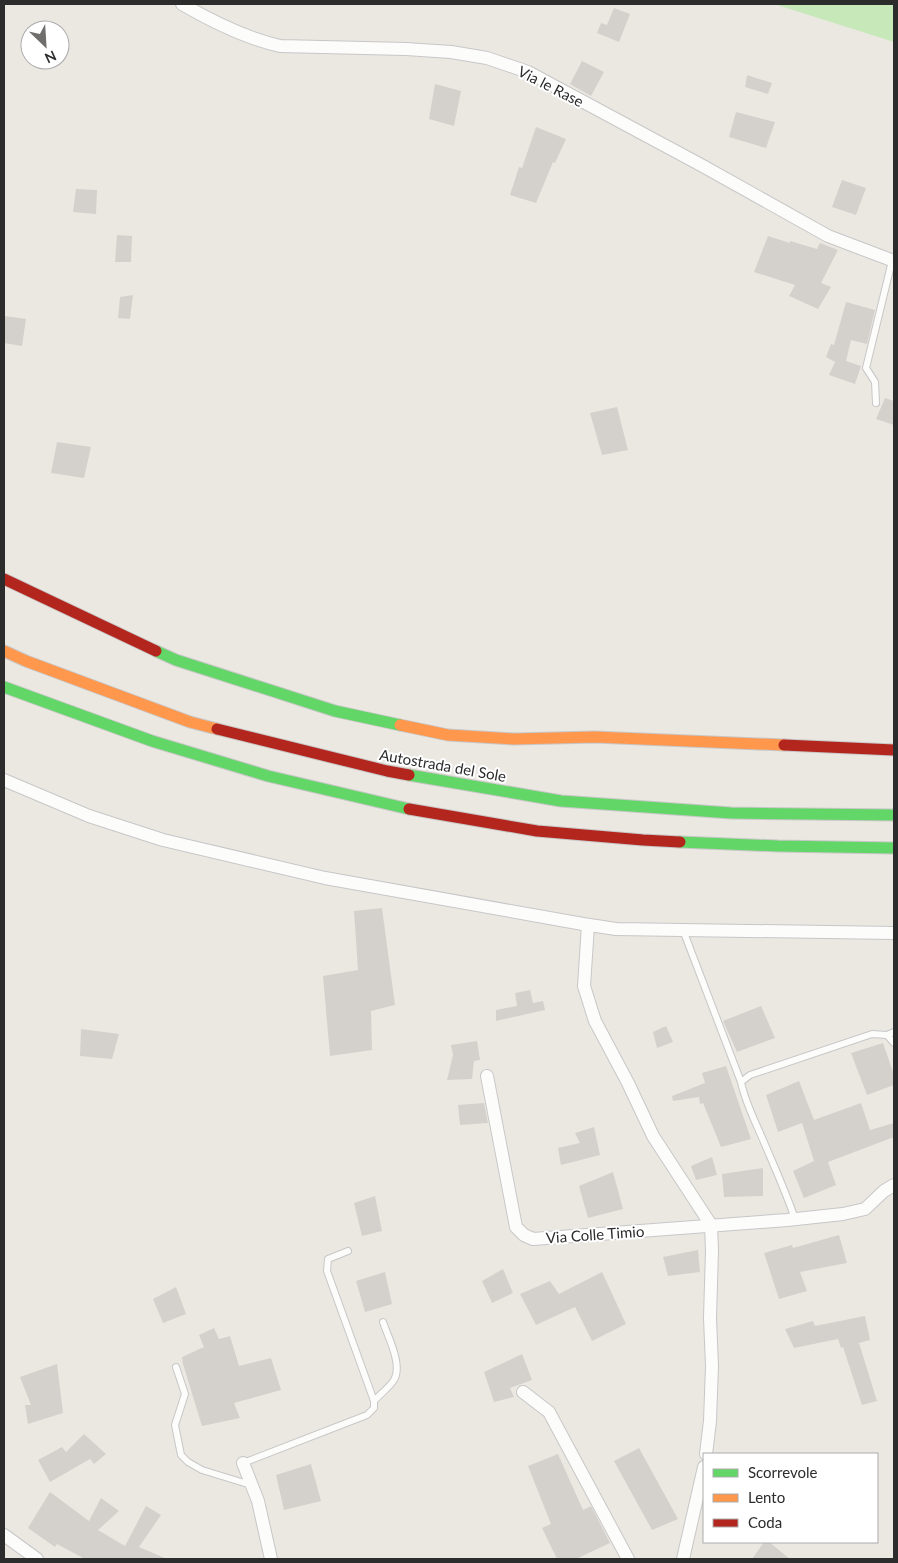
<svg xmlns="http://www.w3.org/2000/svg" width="898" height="1563" font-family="Lato,sans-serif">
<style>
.green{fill:#c7e8b9}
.building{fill:#d4d1cd}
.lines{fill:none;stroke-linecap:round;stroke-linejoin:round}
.lane-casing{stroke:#c8c7c7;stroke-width:8}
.street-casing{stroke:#c8c7c7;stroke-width:14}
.fast-casing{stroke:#c8c7c7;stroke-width:13}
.slow-casing{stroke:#c8c7c7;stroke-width:13}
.jam-casing{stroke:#c8c7c7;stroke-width:13}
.lane{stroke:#fcfcfb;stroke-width:6}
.street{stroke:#fcfcfb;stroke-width:12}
.fast{stroke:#63d668;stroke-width:11}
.slow{stroke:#ff974d;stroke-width:11}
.jam{stroke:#b3261e;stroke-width:11}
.labels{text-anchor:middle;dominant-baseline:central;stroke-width:4;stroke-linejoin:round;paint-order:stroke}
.street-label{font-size:15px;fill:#2c2c2c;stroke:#fff}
</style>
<rect width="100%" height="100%" fill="#ebe8e2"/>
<path class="green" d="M774 4H894V42Z"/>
<path class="building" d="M614 8 630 14 619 42 597 33 601 23 607 25Z
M582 61 604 72 591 96 570 84Z
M747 75 772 83 768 94 745 87Z
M435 84 461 91 454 126 429 119Z
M736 112 775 122 766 148 729 137Z
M536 127 566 139 555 163 553 162 536 203 510 195 519 167 522 168Z
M842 180 866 188 856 215 832 207Z
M76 189 97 190 96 214 73 212Z
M117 235 132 236 131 262H115Z
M768 236 790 243V241L817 249 820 243 838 250 821 283 831 287 818 309 789 296 795 285 754 272Z
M133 295 130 319 118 318 120 297Z
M846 302 875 310 867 344 851 340 846 361 861 366 855 384 829 375 835 362 826 357 831 344 834 345Z
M5 316 26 319 22 346 4 343Z
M885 398 894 401V425L876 419Z
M617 407 628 450 602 455 590 413Z
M57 442 91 447 84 478 51 473Z
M382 908 395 1005 371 1011 372 1050 330 1056 323 976 358 970 354 911Z
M530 990 533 1003 543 1001 545 1010 496 1021V1010L517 1006 515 993Z
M761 1006 775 1038 737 1052 723 1021Z
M666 1026 673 1042 657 1048 653 1032Z
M81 1029 119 1034 112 1059 80 1056Z
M477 1041 480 1060 474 1061 472 1079 447 1080 453 1055 451 1045Z
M883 1043 894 1075V1085L867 1095 851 1053Z
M726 1066 751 1139 721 1147 703 1103 700 1104 699 1097 673 1101 672 1096 705 1083 702 1073Z
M799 1081 814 1120 861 1103 870 1130 894 1123V1137L828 1162 836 1185 804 1198 793 1171 814 1161 802 1123 778 1132 766 1095Z
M484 1103 488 1123 460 1125 458 1105Z
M594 1127 600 1155 561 1165 558 1148 580 1143 575 1133Z
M712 1157 717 1175 696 1180 691 1166Z
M763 1168V1196L724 1197 722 1174Z
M613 1172 623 1209 588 1218 579 1186Z
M375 1196 382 1231 362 1236 354 1203Z
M839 1235 847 1263 800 1272 807 1291 779 1299 764 1253 792 1245 793 1248Z
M698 1250 700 1272 668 1276 663 1257Z
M503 1269 513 1293 492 1303 482 1281Z
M385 1272 392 1304 365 1312 356 1281Z
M602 1272 626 1324 592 1341 575 1307 536 1325 520 1294 550 1281 559 1294Z
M176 1287 186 1314 163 1323 153 1299Z
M865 1316 870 1340 859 1343 877 1401 862 1405 843 1347 841 1348 838 1339 794 1348 785 1329 813 1321 815 1326Z
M214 1328 219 1339 230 1336 239 1366 271 1358 281 1390 234 1403 240 1418 202 1426 183 1364 182 1357 204 1347 199 1335Z
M522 1354 532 1380 510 1388 514 1397 494 1402 484 1372Z
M57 1364 63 1413 28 1424 25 1405H31L20 1377Z
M84 1434 106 1454 94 1464 90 1459 50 1482 38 1460 62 1447 66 1452Z
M639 1448 678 1519 652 1530 614 1461Z
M558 1454 583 1510 591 1506 610 1543 576 1559H557L542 1528 551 1524 528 1466Z
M311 1464 321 1501 284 1510 276 1475Z
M50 1492 89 1521 101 1498 119 1511 98 1530 125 1546 146 1506 161 1515 139 1547 167 1559H85L57 1544 55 1547 28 1528Z
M764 1542H769L790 1559H752Z"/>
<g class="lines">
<defs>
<path id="lane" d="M876 403 875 382 866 368 892 261
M683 930 741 1082
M887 1035 894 1032
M795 1219C786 1192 774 1166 763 1140 755 1121 745 1102 741 1082L750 1075 872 1034 887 1035 894 1043
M176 1367 185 1394 175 1425 181 1455 188 1462 202 1470 251 1485
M374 1401C380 1394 389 1388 394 1380 403 1365 388 1337 383 1322
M243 1463 367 1415 374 1408V1401L327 1271 328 1259 348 1251"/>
<path id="street" d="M182 4C213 22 245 38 280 46L406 49 451 52 487 58 528 72 701 165 828 236 894 261
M4 780 89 816 163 840 325 878 583 924 616 929 894 933
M588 925 584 986 595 1021 628 1083 653 1136 711 1225 712 1250 710 1318 712 1366 710 1421 706 1454
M487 1076 516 1227 524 1235 533 1239 787 1220 843 1214 865 1209 884 1191 894 1185
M523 1392 549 1412 628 1559
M243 1463 258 1501 271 1559
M4 1535 37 1559
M683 1559 704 1467"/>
<path id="fast" d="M156 651 176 660 335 711 400 725
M4 687 152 741 268 776 409 809
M409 775 561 801 731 813 894 815
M680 842 778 846 894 848"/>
<path id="slow" d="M4 651 26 661 190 722 217 729
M400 725 448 735 514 739 595 737 784 745"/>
<path id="jam" d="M4 579 156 651
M217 729 387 771 409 775
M784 745 894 750
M409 809 537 831 643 840 680 842"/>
</defs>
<use href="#lane" class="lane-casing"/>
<use href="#street" class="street-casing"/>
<use href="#fast" class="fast-casing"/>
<use href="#slow" class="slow-casing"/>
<use href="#jam" class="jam-casing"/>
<use href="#lane" class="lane"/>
<use href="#street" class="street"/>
<use href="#fast" class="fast"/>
<use href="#slow" class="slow"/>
<use href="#jam" class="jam"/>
</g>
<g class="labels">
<g class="street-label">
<text transform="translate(551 86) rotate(27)">Via le Rase</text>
<text transform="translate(443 765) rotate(10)">Autostrada del Sole</text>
<text transform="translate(595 1234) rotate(-4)">Via Colle Timio</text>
</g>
</g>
<rect width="898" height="1563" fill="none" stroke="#2c2c2c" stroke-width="10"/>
<rect x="703" y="1453" width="175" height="90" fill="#ffffff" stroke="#ababab"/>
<rect x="713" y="1469" width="25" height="8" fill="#63d668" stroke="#ababab"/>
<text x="748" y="1478" font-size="15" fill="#2c2c2c">Scorrevole</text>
<rect x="713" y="1494" width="25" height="8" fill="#ff974d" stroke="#ababab"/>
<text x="748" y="1503" font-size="15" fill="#2c2c2c">Lento</text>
<rect x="713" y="1519" width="25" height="8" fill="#b3261e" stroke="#ababab"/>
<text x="748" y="1528" font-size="15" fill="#2c2c2c">Coda</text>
<g transform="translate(45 45) rotate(155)"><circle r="24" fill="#ffffff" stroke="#ababab"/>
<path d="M0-4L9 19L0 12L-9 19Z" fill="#6f6e6c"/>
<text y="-8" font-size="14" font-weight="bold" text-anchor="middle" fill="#2c2c2c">N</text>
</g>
</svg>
